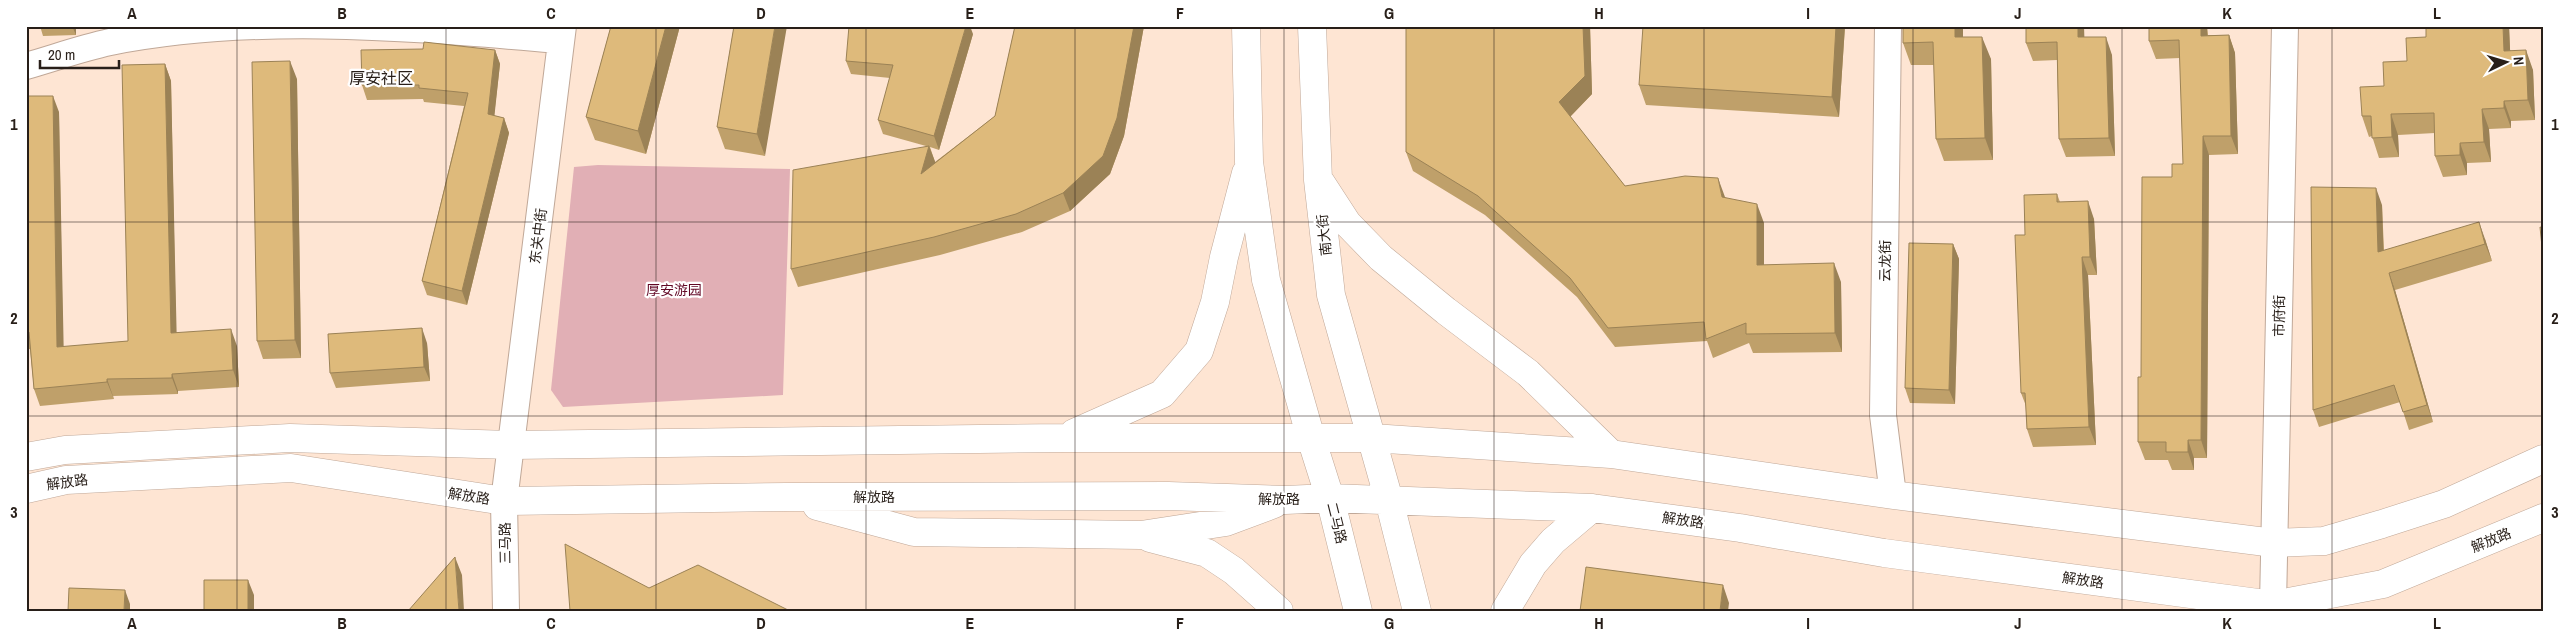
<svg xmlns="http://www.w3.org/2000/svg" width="2569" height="637" font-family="'Archivo Narrow','Noto Sans SC',sans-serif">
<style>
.green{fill:#e1afb5}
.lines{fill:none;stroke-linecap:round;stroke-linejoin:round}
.minor-casing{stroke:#c0a898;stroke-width:28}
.major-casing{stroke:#c0a898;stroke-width:29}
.minor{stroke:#fff;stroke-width:26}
.major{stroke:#fff;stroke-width:28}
.wall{fill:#bfa06a}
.shaded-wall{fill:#9b8256}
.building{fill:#deba7b;stroke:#9b8256}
.grid{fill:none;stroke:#281f19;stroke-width:1;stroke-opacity:0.55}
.labels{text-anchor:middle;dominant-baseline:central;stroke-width:4.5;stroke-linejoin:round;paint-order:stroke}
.street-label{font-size:14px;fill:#281f19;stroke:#fff}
.park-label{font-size:14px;fill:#620825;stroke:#fff}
.quarter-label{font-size:16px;fill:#281f19;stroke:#fff}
.neatline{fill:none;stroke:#281f19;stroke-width:2}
.grid-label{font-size:16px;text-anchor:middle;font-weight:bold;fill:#281f19}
</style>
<rect width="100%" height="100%" fill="#fee5d3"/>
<path class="green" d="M598 165 790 169 783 395 563 407 551 390 574 167Z"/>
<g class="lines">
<defs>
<path id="minor" d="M1888 26 1883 415 1893 495
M26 66C54 58 82 48 110 42 258 13 412 28 561 40
M2273 605 2285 26
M506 611 504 501 563 26"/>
<path id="major" d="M1246 26 1249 162 1266 280 1311 438 1330 498 1358 611
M1312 26 1318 180 1331 295 1389 500 1417 611
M1321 183 1347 223 1381 258 1446 311 1528 373 1611 454
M1074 433 1162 394 1199 351 1215 302 1224 257 1246 173
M26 457 65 450 290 438 512 445 1064 438H1372L1611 454 1893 495 2274 543 2324 541 2382 524 2444 504 2543 459
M26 489 66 480 291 468 504 501 787 497 1168 496 1285 500 1330 498 1592 508 1740 528 1884 553 2273 605 2383 584 2543 518
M817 506 914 532 1141 535 1226 522 1274 504
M1150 538 1207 553 1234 571 1279 611
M1505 611 1533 564 1553 541 1592 508"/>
</defs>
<use href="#minor" class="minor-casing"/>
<use href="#major" class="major-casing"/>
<use href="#minor" class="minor"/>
<use href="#major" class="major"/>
</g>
<path class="wall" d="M40 26H76V35L43 36Z
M611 26H680L646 154 595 140 586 117Z
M734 26 765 156 725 149 717 127Z
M1015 26H1144L1124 136 1110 174 1070 211 1022 232 940 255 798 287 791 269 926 146 883 134 878 120 890 78 851 74 846 61 973 34 939 150 930 147 935 162 995 116Z
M1406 26H1590L1592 94 1570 117 1625 186 1725 197 1764 223V265L1841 282 1842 352 1753 353 1749 343 1713 358 1707 341 1615 347 1577 297 1485 215 1413 171 1406 152Z
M1845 26 1839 117 1646 105 1639 85Z
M1903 26H1963V37L1991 59 1993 160 1944 161 1936 139 1934 65H1911L1903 43Z
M2026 26H2084V37L2112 55 2115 156 2066 157 2059 139 2057 60 2033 61 2026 43Z
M2149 26H2207L2208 35H2229L2235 53 2238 154 2209 155 2207 458H2194V470H2172L2168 460H2145L2138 442 2141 377 2172 177 2183 164 2180 58 2156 59 2149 41Z
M2426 26H2509L2510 50 2533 70 2535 120 2511 121V128L2489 129 2491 162 2467 163V175L2443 177 2435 156V133L2398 135 2399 157 2379 158 2372 136 2369 137 2362 116 2384 86 2407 61 2426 37Z
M495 50 500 64 494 116 504 118 509 133 467 305 427 295 422 281 464 106 424 102 423 99 367 100 362 85Z
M165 64 171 81 176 332 237 346 239 387 178 391V394L113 396 114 399 40 406 34 389 30 349 26 350V96L59 112 63 347 128 341Z
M297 79 301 358 263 359 257 341Z
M2057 194 2060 202 2094 219 2097 275H2088L2096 445 2033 447 2027 429 2026 406 2021 393 2025 235Z
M2382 205 2384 250 2485 239 2492 261 2395 290 2433 422 2409 430 2400 402 2319 427 2313 410Z
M1953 244 1959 259 1955 404 1910 403 1905 388Z
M427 343 430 381 336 388 330 373Z"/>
<path class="shaded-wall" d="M72 26H76V35Z
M666 26H680L646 154 638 131Z
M775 26H787L765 156 757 134Z
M966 26H970L973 34 939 150 934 136Z
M1134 26H1144L1124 136 1110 174 1070 211 1063 193Z
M1583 26H1590L1592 94 1566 121 1559 102Z
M1836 26H1845L1839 117 1832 97Z
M1955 26H1963V60L1955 37Z
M2078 26H2084L2085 56 2078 37Z
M2201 26H2207L2208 54 2201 36Z
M2503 26H2509L2511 71 2504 51Z
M2229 35 2235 53 2238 154 2231 136Z
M1982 37 1991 59 1993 160 1985 138Z
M2106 37 2112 55 2115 156 2109 138Z
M495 50 500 64 493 129 488 114Z
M2526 50 2533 70 2535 120 2528 100Z
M290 61 297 79 301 358 295 340Z
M165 64 171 81 177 350 171 333Z
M53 96 59 112 64 364 57 347Z
M2504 101 2511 121V128L2504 108Z
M2482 109 2489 129 2491 162 2484 142Z
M2391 114 2398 135 2399 157 2392 137Z
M504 118 509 133 467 305 462 291Z
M2203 136 2209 155 2207 458 2201 440Z
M2460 143 2467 163V175L2460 155Z
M929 146 936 164 921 174Z
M1718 178 1725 197 1729 215 1722 197Z
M2376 188 2382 205 2384 269 2378 252Z
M2088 201 2094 219 2097 275 2090 257Z
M1757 204 1764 223V284L1757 265Z
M2479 222 2485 239 2492 261 2485 244Z
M1953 244 1959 259 1955 404 1949 390Z
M2082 257 2088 275 2096 445 2089 427Z
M1834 263 1841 282 1842 352 1835 333Z
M2389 273 2395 290 2433 422 2427 405Z
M422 328 427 343 430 381 424 367Z
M231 329 237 346 239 387 233 370Z
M172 374 178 391V394L172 378Z
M107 379 113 396 114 399 107 382Z
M2188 440 2194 458V470L2188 452Z
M455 557 462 575 464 611H459Z
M248 580 254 595V611H248Z
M1723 585 1729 603 1728 611H1720Z
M125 590 130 604V611H124Z"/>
<path class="building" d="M611 26H666L638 131 586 117Z
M734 26H775L757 134 717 127Z
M849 26H966L934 136 878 120 893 65 846 61Z
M1015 26H1134L1117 118 1103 156 1063 193 1016 214 934 237 791 269 793 170 929 146 921 174 995 116Z
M1406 26H1583L1585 76 1559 102 1625 186 1685 176 1718 178 1722 197 1757 204V265L1834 263 1835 333 1746 334V323L1706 339 1704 322 1608 328 1570 278 1478 196 1406 152Z
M1643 26H1836L1832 97 1639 85Z
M1903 26H1955V37H1982L1985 138 1936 139 1933 42 1903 43Z
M2026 26H2078V37H2106L2109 138 2059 139 2057 42 2026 43Z
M2149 26H2201V36L2229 35 2231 136H2203L2201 440H2188V452H2166V442H2138V377H2141L2142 177H2172V164H2183L2179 40 2149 41Z
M2426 26H2503L2504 51 2526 50 2528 100 2504 101V108L2482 109 2484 142 2460 143V155L2435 156 2434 113 2391 114 2392 137 2372 138 2371 116H2362L2360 87 2384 86 2383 62 2407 61 2406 38 2426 37Z
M424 42 495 50 488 114 504 118 462 291 422 281 468 93 419 88V85H362L361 50 423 49Z
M290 61 295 340 257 341 252 62Z
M165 64 171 333 231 329 233 370 172 374V378L107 379V382L34 389 29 332 26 333V96H53L57 347 128 341 122 65Z
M2311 187 2376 188 2378 252 2479 222 2485 244 2389 273 2427 405 2403 412 2394 385 2313 410Z
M2057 194V202L2088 201 2090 257H2082L2089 427 2027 429 2025 393H2021L2015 235H2025L2024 195Z
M2540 227 2543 228V257Z
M1909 243 1953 244 1949 390 1905 388Z
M422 328 424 367 330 373 328 334Z
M565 544 649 588 698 565 790 611H570Z
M455 557 459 611H408Z
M1586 567 1723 585 1720 611H1580Z
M204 580H248V611H204Z
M69 588 125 590 124 611H68Z"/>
<path class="grid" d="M237 26V611M446 26V611M656 26V611M866 26V611M1075 26V611M1284 26V611M1494 26V611M1704 26V611M1913 26V611M2122 26V611M2332 26V611M26 222H2543M26 416H2543"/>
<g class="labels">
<g class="street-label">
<text transform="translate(1324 235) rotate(-96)">南大街</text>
<text transform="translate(538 236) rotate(-83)">东关中街</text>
<text transform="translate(1885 261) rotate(-89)">云龙街</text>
<text transform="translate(2279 316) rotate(-89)">市府街</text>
<text transform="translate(67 482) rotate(-8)">解放路</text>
<text transform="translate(469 496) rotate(9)">解放路</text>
<text x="874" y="497">解放路</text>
<text x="1279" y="499">解放路</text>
<text transform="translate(1683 520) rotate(8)">解放路</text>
<text transform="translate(1337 523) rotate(76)">二马路</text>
<text transform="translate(2491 540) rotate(-22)">解放路</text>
<text transform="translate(505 543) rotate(-91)">三马路</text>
<text transform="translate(2083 580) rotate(8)">解放路</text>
</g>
<g class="park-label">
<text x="674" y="290">厚安游园</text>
</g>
<g class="quarter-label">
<text x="381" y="78">厚安社区</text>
</g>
</g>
<rect width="2569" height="637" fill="none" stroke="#ffffff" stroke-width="55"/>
<g transform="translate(2506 62) rotate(85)" stroke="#ffffff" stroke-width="4" paint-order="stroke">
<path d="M0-4L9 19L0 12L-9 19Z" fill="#281f19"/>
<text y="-8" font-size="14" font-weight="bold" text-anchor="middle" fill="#281f19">N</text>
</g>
<path d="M40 60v8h79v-8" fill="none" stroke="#281f19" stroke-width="2.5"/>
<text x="48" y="60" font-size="15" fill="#281f19" stroke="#ffffff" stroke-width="4" paint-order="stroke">20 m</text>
<rect x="28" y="28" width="2514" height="582" class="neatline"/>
<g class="grid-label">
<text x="132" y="19">A</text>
<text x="342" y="19">B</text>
<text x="551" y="19">C</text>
<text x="761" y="19">D</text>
<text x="970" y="19">E</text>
<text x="1180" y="19">F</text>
<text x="1389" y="19">G</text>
<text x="1599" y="19">H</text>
<text x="1808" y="19">I</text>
<text x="2018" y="19">J</text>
<text x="2227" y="19">K</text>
<text x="2437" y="19">L</text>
<text x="14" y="130">1</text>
<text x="2555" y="130">1</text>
<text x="14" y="324">2</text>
<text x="2555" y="324">2</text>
<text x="14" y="518">3</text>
<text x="2555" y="518">3</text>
<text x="132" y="629">A</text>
<text x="342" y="629">B</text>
<text x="551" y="629">C</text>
<text x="761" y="629">D</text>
<text x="970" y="629">E</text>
<text x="1180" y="629">F</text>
<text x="1389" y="629">G</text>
<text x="1599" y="629">H</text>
<text x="1808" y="629">I</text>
<text x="2018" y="629">J</text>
<text x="2227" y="629">K</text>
<text x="2437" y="629">L</text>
</g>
</svg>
